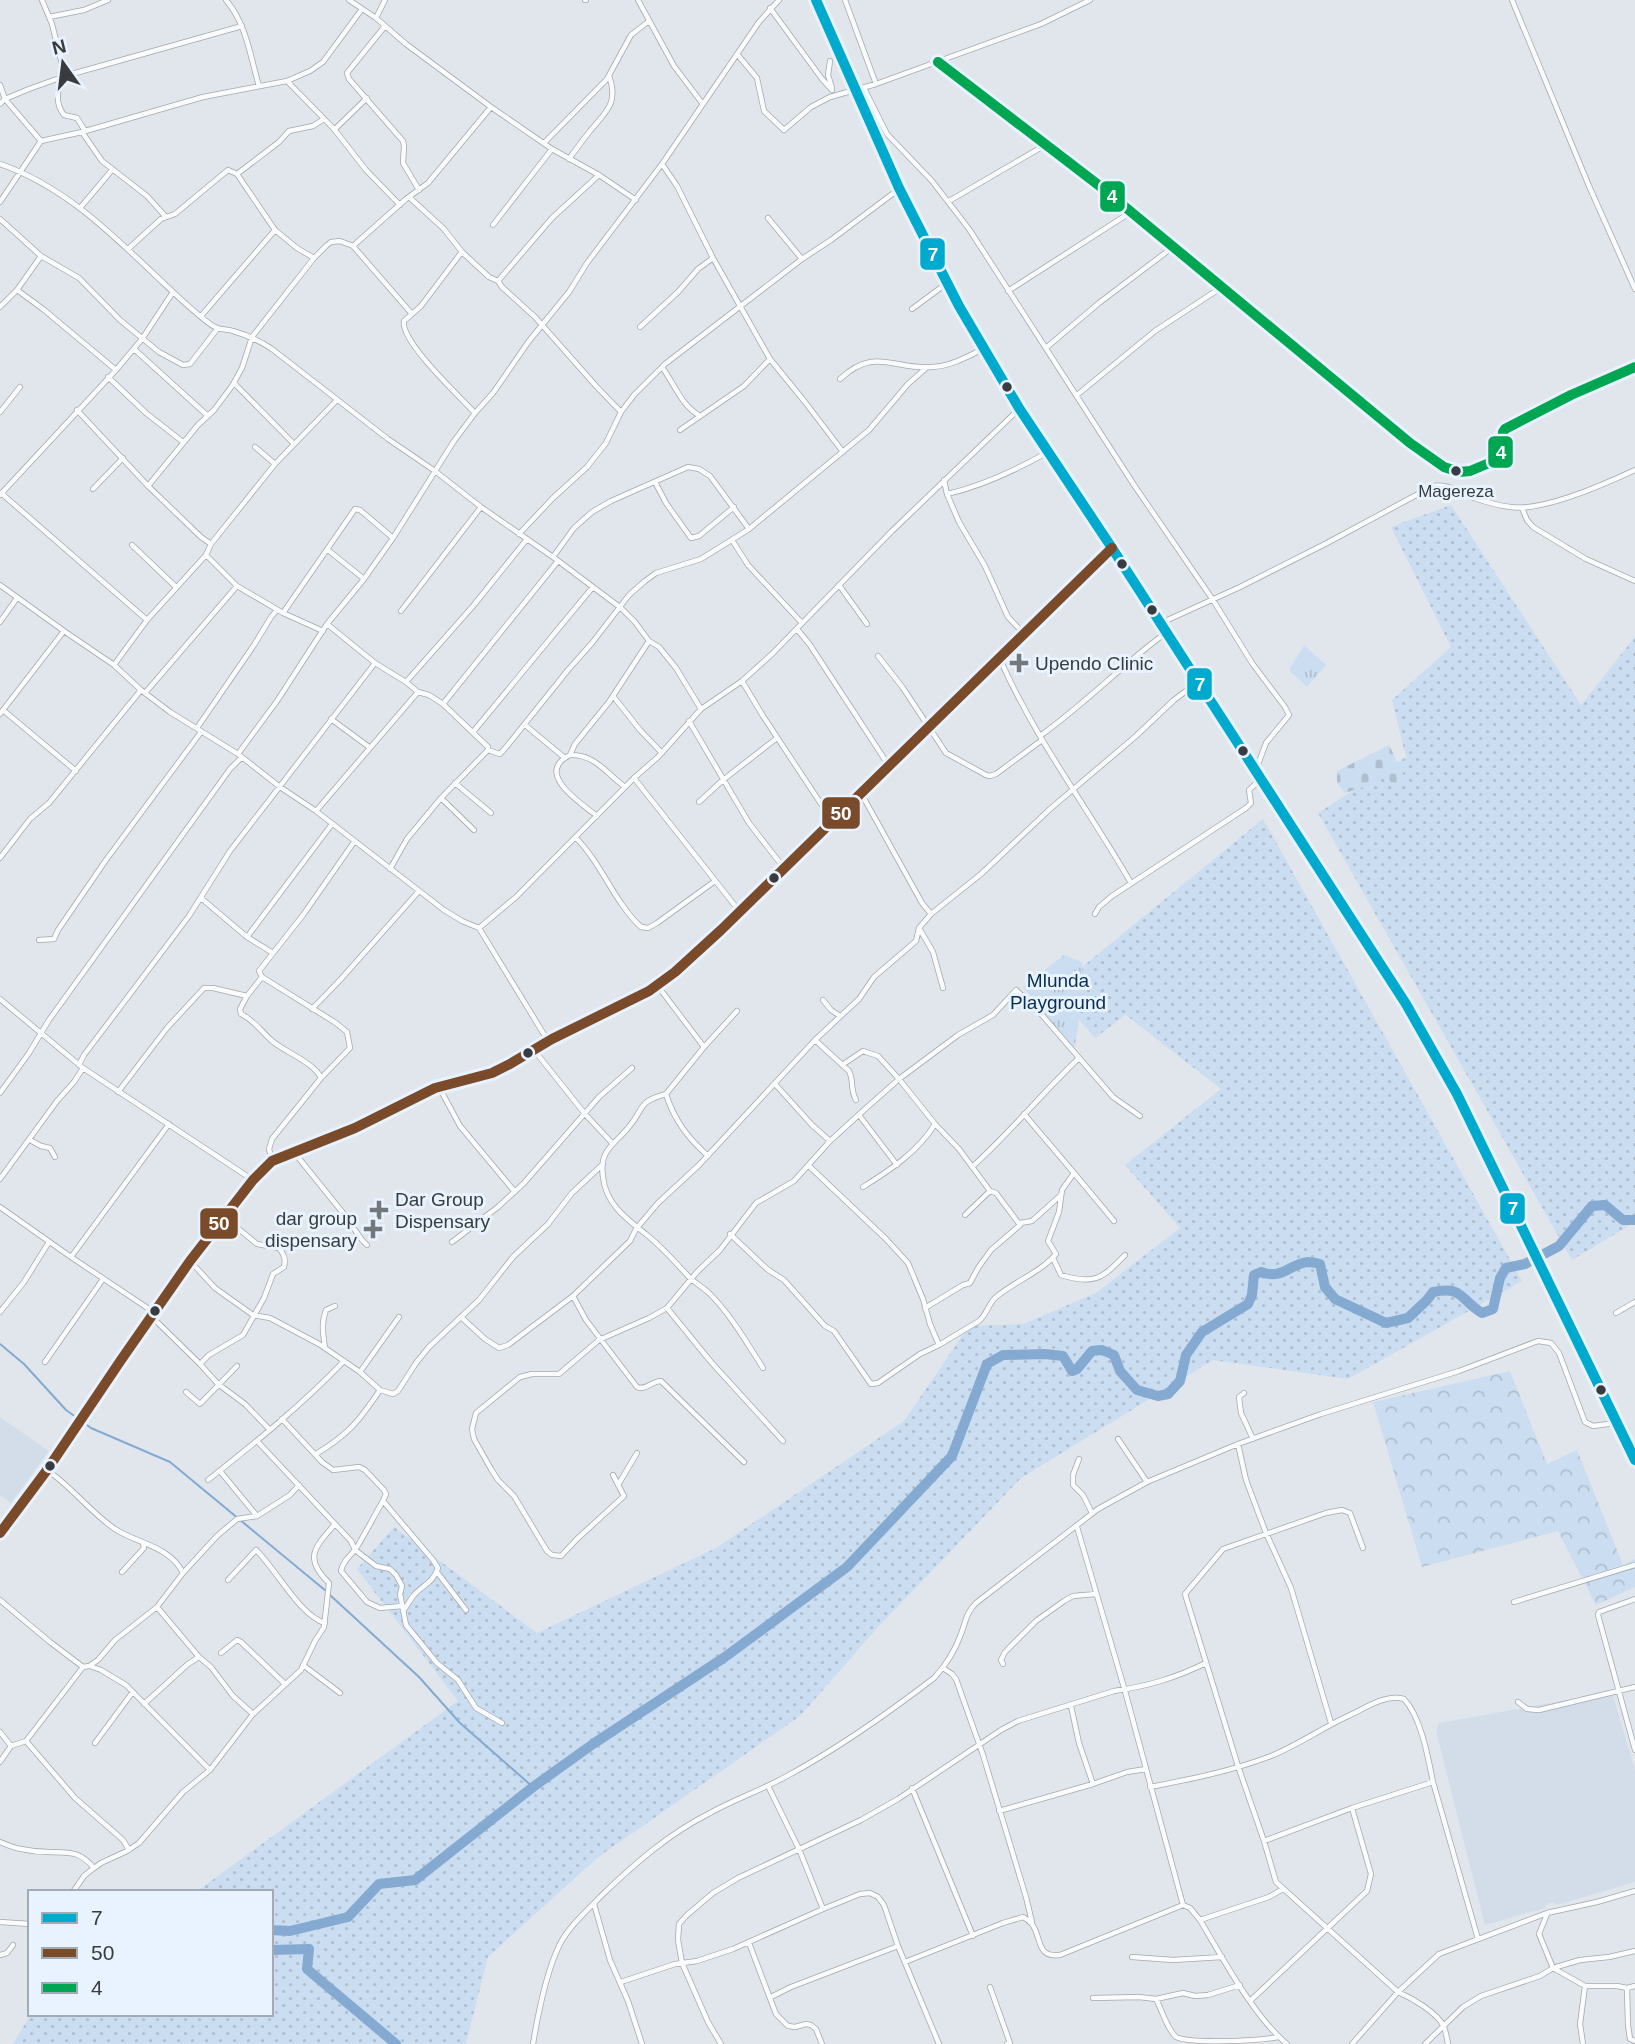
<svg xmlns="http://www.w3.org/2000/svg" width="1635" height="2044" font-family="Helvetica,sans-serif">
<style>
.built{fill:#d3ddea}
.grass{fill:url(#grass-dots)}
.forest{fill:url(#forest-crowns)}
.cemetery{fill:url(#cemetery-stones)}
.park{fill:url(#park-tufts)}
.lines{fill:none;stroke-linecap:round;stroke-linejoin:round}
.stream{stroke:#84aad2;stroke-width:2}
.river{stroke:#84aad2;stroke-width:10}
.minor-casing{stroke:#a4a8ad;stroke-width:6}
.trunk-casing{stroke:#c1c4c7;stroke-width:10}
.minor{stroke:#fafbfc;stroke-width:4.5}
.trunk{stroke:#d6dce2;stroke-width:8}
.bus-1-casing{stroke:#e9f3ff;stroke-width:16}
.bus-2-casing{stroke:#e9f3ff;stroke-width:16}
.bus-3-casing{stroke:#e9f3ff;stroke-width:16}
.bus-1{stroke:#00a9ce;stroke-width:10}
.bus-2{stroke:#7a4b2a;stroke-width:10}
.bus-3{stroke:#00a651;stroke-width:10}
.bus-dot{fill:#383c40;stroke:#e9f3ff;stroke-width:2.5}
.poi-dot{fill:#73787c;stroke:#e9f3ff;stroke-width:2.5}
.labels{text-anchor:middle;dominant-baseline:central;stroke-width:6;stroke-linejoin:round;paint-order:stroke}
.bus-label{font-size:17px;fill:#383c40;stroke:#e9f3ff}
.poi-label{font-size:19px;fill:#383c40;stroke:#e9f3ff;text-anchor:start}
.park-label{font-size:19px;fill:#072e52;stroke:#e9f3ff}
.line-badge{stroke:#e9f3ff;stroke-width:2.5}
.badge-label{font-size:19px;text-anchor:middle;font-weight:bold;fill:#fff}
</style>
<defs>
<pattern id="grass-dots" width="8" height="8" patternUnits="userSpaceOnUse" patternTransform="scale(1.75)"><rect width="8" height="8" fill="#cbddf0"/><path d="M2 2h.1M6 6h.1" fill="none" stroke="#afbfcf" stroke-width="1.8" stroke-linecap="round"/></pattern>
<pattern id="forest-crowns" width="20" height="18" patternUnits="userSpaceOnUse" patternTransform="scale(1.75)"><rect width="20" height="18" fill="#cbddf0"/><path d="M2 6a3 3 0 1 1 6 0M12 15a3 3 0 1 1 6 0" fill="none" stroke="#afbfcf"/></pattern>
<pattern id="cemetery-stones" width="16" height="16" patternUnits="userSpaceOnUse" patternTransform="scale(1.75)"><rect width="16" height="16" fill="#cbddf0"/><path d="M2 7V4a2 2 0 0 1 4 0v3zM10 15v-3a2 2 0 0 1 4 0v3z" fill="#afbfcf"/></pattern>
<pattern id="park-tufts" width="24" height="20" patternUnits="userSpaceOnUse" patternTransform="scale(1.75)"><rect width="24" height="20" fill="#cbddf0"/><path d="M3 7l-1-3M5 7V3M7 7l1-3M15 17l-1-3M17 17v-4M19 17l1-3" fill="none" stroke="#afbfcf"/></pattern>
</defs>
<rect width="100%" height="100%" fill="#e0e6ec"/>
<path class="built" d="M0 1417 49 1451 11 1503 0 1495Z
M1612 1692 1635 1770V1882L1557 1905 1553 1902 1547 1904 1545 1908 1485 1925 1436 1731 1439 1723Z"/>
<path class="grass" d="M1451 505 1581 705 1635 637V1222L1572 1260 1318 813 1406 757 1392 700 1451 647 1391 527Z
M1263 819 1522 1281 1348 1379 1213 1360 1021 1478 878 1627 800 1716 597 1858 488 1957 466 2044H13L31 2014H271V1892H196L458 1701 357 1569 394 1527 537 1633 716 1548 904 1421 969 1326 1023 1324 1096 1293 1180 1228 1125 1165 1221 1089 1126 1015 1095 1038 1054 990Z"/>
<path class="forest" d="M1510 1371 1547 1464 1577 1450 1623 1565 1635 1559V1587L1596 1605 1558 1531 1422 1567 1373 1402Z"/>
<path class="cemetery" d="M1389 745 1407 782 1395 788 1388 778 1382 773 1370 785 1345 793 1337 783V771Z"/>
<path class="park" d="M1304 645 1326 665 1307 687 1289 670Z
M1064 955 1082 962 1083 995 1074 1051 1023 987Z"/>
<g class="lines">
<path class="stream" d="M0 1344 24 1364 66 1410 80 1420
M83 1422 91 1428 170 1462 326 1591
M330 1595 419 1677 460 1723 533 1787"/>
<path class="river" d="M271 1930 290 1931 348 1917 379 1884 415 1880 533 1787 593 1744 725 1657 847 1567 952 1456 987 1364 1003 1355 1045 1354 1063 1356 1072 1371 1077 1369 1092 1351 1102 1350 1114 1355 1120 1371 1137 1390 1158 1396 1168 1394 1180 1381 1186 1355 1202 1332 1248 1304 1252 1295 1254 1275 1261 1272C1283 1280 1289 1264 1308 1262 1312 1262 1316 1263 1320 1264L1325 1287 1335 1299 1386 1323 1408 1318 1427 1300 1433 1292C1464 1286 1459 1299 1482 1313L1493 1309 1500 1278 1506 1268 1525 1264 1559 1246 1592 1206 1605 1205 1623 1220H1635
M271 1950 309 1949 307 1969 396 2044"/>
<defs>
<path id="minor" d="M42 0 52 24 65 76C56 88 55 103 64 115L77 118 85 131
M226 0C247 25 250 56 259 86
M349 0 376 18 406 44 491 107 552 149 599 175 636 200
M585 0H586
M638 0 674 66 702 103
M845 0 876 84
M1512 0 1589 186 1635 289
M770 8 822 79 832 90
M49 17 84 10 108 0
M376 18 385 0
M385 26 347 73 349 79 403 141 404 146 403 163 419 190
M737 54 757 78 764 111 784 130 811 107 830 97 876 84 1041 24 1090 0
M830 61 828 75 832 88
M938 62 1101 187 1410 443 1444 467 1459 472 1470 471 1494 461 1500 457 1503 432 1505 429 1571 395 1635 367
M287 81 334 129 366 170 400 205
M0 85 5 99 41 141
M864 88 887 134 932 181 969 229 1134 485 1213 600 1252 663 1285 707 1289 715 1266 743 1256 770
M0 104 5 99 29 89 65 76 242 26
M335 129 367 98
M82 132 102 161 147 196 166 217
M544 143 607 79 631 35 649 21
M569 159C576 149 583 140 590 131 606 112 619 103 609 76
M0 164C62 185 110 232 156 276 168 287 204 323 217 328 222 330 228 329 233 331 247 335 260 341 272 349L388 439 435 471 481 507 553 557 621 608 635 622 649 641 659 647 676 668 701 709
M662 164 677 186 713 258 770 359 805 402 843 452
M237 174 279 142 289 131 313 126 324 119
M409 197 444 229 462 252 489 277 498 281 502 287 535 317 596 386 621 412
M949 201 1047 144
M0 202 41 141 82 132 203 97 287 81 310 71 323 62 362 9
M80 208 112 170
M768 218 802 259
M0 219 41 256 79 278 120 320 159 352 183 365 190 364 218 328
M493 225 552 149
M353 246 406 199 428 183 491 107
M128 249 161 219 175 214 228 170 237 174 275 230 297 248 314 258
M461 253 421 306 404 321C400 341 460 397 475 413
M498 281 552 218 599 175
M17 290 43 309 116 370
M1008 291 1131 212
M0 307 17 290 41 256
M912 309 947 283
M201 316 275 230
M640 327 678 292 698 269 713 258
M1047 347 1099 303 1173 247
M134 349 208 416
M662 367C675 385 681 405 700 416
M108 377 146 413 183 442
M840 379C875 346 893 370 932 367 951 366 967 357 983 349
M234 383 294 444
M1077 395 1155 331 1222 287
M77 410 148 486 201 537 211 544
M0 412 20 387
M680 430 744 386 770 359
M255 447 275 464
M944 480 947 494 959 522 985 566 1008 617 1025 635
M655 482 666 503 691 538 699 536 734 507
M148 486 198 425 214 410 232 386 242 368 252 337 314 258 327 245 331 242 340 241 353 246 412 314
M93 489 123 458
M1 493 147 620
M947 494C983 486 1016 470 1048 452
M0 495 116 370 142 339 173 292
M1522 508 1527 520 1533 527 1586 559 1635 581
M519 534 553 498 587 467 606 443 621 412 634 395 665 364 802 259 831 240 899 189
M732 540 748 565 802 623
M132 545 176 587
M328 550 364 579
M206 555 237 586 283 613 323 631
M553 557 574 528 592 512 611 501 688 467 699 469 710 476 749 529
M0 585 64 631 114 665 141 690 170 712 238 754 280 787 316 811 444 910 462 921 479 928 548 1041
M839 585 867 624
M401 611 481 507
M283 613 355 509 360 510 393 538
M0 622 17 598
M1161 623 1240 587 1327 543 1433 486C1447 483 1461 493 1474 498 1486 502 1499 506 1511 507 1543 512 1605 484 1635 470
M327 624 375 663 406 682 418 692 429 695 443 704 488 747V750L441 798 407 839 390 869
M797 629 810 645 889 766
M878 656 903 688 946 753 986 775 990 776 996 774 1042 740
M1000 659C1035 739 1088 808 1131 883
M114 665 147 620 206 555 211 544 275 464 337 400
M742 681 763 716 833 822
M406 682 473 606 527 539
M145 693 237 586
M613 696 640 730 662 753
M443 704 558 561
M3 710 76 771
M0 714 64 631
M331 719 369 747
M689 721 749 823 784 868
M525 725 565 758
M197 728 254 645 271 617 277 610
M473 732 592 588
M1040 736C1085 704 1123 664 1167 632
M488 750 500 754 507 746 568 670 592 643 629 595 645 581 656 573 701 559 749 529 869 430 908 384 926 368
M238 754 277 701 327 624 364 579 393 538 454 441 475 413 493 393 529 341 569 292 587 263 662 164 759 22 779 0
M570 755C595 754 607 774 625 787
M634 778 740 912
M455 783 491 813
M861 793 922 903 931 914
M441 798 474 830
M699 802 723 780 777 738
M316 811 418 692
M597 816C582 804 533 773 570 755L575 744 609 702 649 641
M576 838C602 864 614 902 641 927L648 928 657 923 715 881
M0 858 30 819 49 803 141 690
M201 898 247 937 273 953
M1095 914 1099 907 1112 896 1246 808 1251 803 1249 790 1261 779
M479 928 516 897 634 778 658 757 701 709 742 681 772 654 891 532 1019 409
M919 928 933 952 943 988
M247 937 332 824
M39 940 54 939 58 930 106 860 201 732
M262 977 247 996 240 1009 241 1014C254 1020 261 1031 271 1040 284 1052 314 1062 321 1078L272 1139 269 1149 272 1161
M657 985 704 1047
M0 999 83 1068 253 1180
M823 1000 831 1010 840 1016
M312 1009 341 979 419 891
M815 1040 849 1071C854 1080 850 1090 856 1100
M534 1050 585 1114 613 1144
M79 1065 84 1055 189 916 230 851 375 663
M842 1065 863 1051 878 1056 899 1079 935 1124C918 1152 890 1170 863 1187
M321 1078 350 1048 347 1032 336 1023 262 977 259 971 303 915 354 842
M775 1084 812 1125 830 1141
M439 1087 460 1126 515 1192
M118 1092 167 1028 204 988H213L247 996
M0 1093 29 1053 49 1020 230 769 242 757
M666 1094C636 1102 645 1109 628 1128 613 1146 599 1150 603 1177 606 1205 627 1219 647 1235 662 1247 676 1263 689 1277 695 1283 703 1287 710 1294 731 1315 747 1343 763 1368
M859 1115 897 1165
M30 1140 41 1146 50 1148 55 1157
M293 1151 343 1213 362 1240 367 1245
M708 1156C688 1138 674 1120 666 1094L704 1047 737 1011
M972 1167C1010 1133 1042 1093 1079 1058
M1074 1173 1114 1221
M0 1179 57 1101 74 1082 83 1068
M0 1207 71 1257 155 1313
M965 1215 990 1191
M1020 1223 1032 1221 1061 1195
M730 1234 767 1269 784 1280 825 1326 834 1331 871 1384 878 1383 920 1354 939 1345 930 1324 923 1299 908 1263 886 1239 809 1166
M452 1242 498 1207 524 1183 599 1097 632 1068
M71 1257 169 1124
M1053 1258 1061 1275C1094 1285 1102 1279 1125 1255
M190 1261 215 1288 253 1315 270 1318 319 1344 360 1372 380 1390 393 1394 398 1391 416 1363 429 1347 479 1300 513 1257 548 1224 572 1193 603 1164
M573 1296 586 1320 637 1387C645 1391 652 1381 661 1381L744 1462
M667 1308 711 1362 783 1441
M925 1308 963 1285 970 1283 978 1268 991 1250 1020 1225 996 1193 990 1191 959 1149 935 1124
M0 1312 24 1282 49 1242
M1616 1313 1635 1302
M152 1317 200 1364 218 1384 245 1404 270 1430
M461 1317 485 1339 499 1348 508 1345 573 1296 630 1241 636 1229 658 1203 699 1165 815 1040 859 999 874 977 916 941 919 928 931 914 981 874 1050 809 1136 736 1174 700 1198 682
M939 1345 979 1321C987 1314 988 1305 995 1298 1013 1282 1040 1273 1056 1254L1048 1241 1059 1212 1062 1190 1074 1173 1024 1114
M325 1348C323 1334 321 1323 326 1310L335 1306
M45 1362 103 1279
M200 1364 209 1355 243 1335 264 1298 273 1274 284 1267C286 1259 284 1254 279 1248L257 1244 224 1217
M360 1372 399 1317
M186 1392 200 1404 237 1366
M1244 1393 1239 1397 1241 1413 1253 1439
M282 1419 322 1462 333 1470 359 1467 365 1470 384 1490 386 1494 383 1501 433 1560 438 1568C433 1583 423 1585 414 1595 410 1600 407 1606 403 1611
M1118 1439 1147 1482
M257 1441 351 1541 355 1550 363 1556 376 1566 390 1569 396 1575 402 1586 400 1594 406 1625 437 1663 458 1680 476 1708 502 1723
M1238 1444 1246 1480 1266 1533 1291 1588 1331 1723
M316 1454C349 1434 359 1421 380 1390
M1079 1459 1073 1475V1485L1083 1495 1092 1513
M220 1471 257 1516
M613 1475 624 1496 577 1539 561 1556 552 1555 547 1551 514 1496 498 1480 491 1469 474 1439 472 1429 476 1413 520 1377 532 1374H559L599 1340 649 1318 667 1308 697 1272 720 1250 756 1203 794 1181 830 1141 864 1110 899 1079 958 1035 993 1015 1016 990 1042 1015 1113 1097 1140 1116
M208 1480C255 1443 302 1405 344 1361
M618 1485 637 1453
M383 1501C374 1516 366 1532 357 1547 351 1556 343 1560 341 1571L367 1602 380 1608 402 1606
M1077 1527 1125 1691 1183 1905 1190 1908 1200 1920C1222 1957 1254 2017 1287 2044
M0 1533 47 1470 121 1360 190 1261 253 1180 272 1161 355 1128 435 1088 492 1073 510 1064 552 1039 649 991 675 972 721 930 1112 548
M1363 1548 1350 1513 1342 1510 1326 1513 1223 1549 1185 1594 1238 1766 1264 1841 1276 1882 1398 1992C1412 1998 1438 2013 1444 2027 1446 2032 1447 2039 1448 2044
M122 1572 144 1548 143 1543
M437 1572 466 1610
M183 1573 217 1536 237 1519 257 1516 290 1495 299 1485
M228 1580 256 1550C276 1569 300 1616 325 1623
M1635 1599 1599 1612 1598 1615 1635 1750
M0 1600 50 1642 83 1667
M1514 1602 1635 1565
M157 1607 199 1657 211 1667 233 1696 253 1714
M221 1653 237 1640 241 1642 285 1684
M1003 1664 1001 1660 1005 1652 1036 1621 1064 1601 1073 1596 1096 1594
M303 1665 340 1693
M90 1666 101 1670 126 1685 210 1770
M943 1668 952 1674 956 1679 983 1755 1026 1897 1032 1922
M1518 1702 1527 1709 1539 1710 1635 1687
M144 1704 188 1664 199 1657
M1071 1706 1079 1743 1093 1784
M0 1732 11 1746
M26 1741 75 1798 123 1840 129 1850
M95 1743 132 1693
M0 1762 11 1746 26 1741 83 1667 89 1666 98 1660 115 1640 157 1607 183 1573C170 1546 138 1544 115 1529 90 1512 72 1487 47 1470
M768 1786 799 1849 823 1909
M1150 1787C1191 1779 1232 1771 1271 1756 1298 1745 1322 1728 1348 1716 1364 1709 1386 1693 1404 1699 1421 1717 1428 1757 1433 1782
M912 1788 973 1936
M999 1811 1093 1784 1127 1772 1146 1769
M1264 1841 1352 1808 1433 1782 1478 1939
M0 1842C7 1845 14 1848 21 1849 30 1851 40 1852 49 1852 69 1853 79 1850 94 1868
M73 1892 84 1876 90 1871 101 1863 127 1851 139 1843 183 1792 210 1770 253 1714 301 1670 315 1641 324 1627 329 1583C303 1558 315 1547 335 1524
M594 1904 610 1960 628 2001 642 2044
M1547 1914 1539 1934 1553 1968 1585 1986 1580 2024 1583 2044
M1200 1920 1269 1897 1283 1889
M0 1922 30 1924
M749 1943 776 2014 788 2026 795 2027 806 2024 811 2025 816 2029 822 2044
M0 1955 7 1953 13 1945
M1132 1957 1173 1960 1222 1957
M905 1962 1003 1923 1023 1917C1025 1918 1031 1923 1032 1924 1042 1938 1036 1958 1060 1955L1183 1905
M621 1982 675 1964 697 1961 733 1949 823 1909 860 1894 870 1893 878 1897 884 1905 898 1946 939 2044
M1585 1986H1617L1627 1988 1635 1986
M990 1987 1010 2043 1007 2044
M1627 1988 1628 2025 1630 2039 1635 2041
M771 1997 791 1987 898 1946
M1093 1998 1139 1997 1156 1999 1183 1993 1195 1996 1208 1995 1240 1985
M1156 1999C1162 2010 1167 2029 1176 2037 1191 2044 1259 2041 1278 2037
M1250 2001 1367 1891 1371 1874 1352 1808
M533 2044C538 2014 546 1973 559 1946 568 1927 586 1912 600 1897 633 1865 668 1834 710 1813 735 1799 762 1790 787 1776 839 1748 887 1714 934 1678 946 1665 955 1651 961 1634 966 1621 966 1613 976 1603L1098 1509 1147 1482 1238 1444 1321 1414 1459 1371 1538 1341 1551 1343 1559 1353 1585 1422 1593 1426 1616 1423
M721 2044 708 2022 682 1963 678 1940 679 1924 687 1915 713 1893 738 1878 861 1820 898 1799 1001 1730 1018 1721 1114 1691C1149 1686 1175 1678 1206 1663
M1352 2044 1398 1992 1439 1954 1547 1913 1597 1902 1635 1891
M1425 2044 1463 2007 1481 1996 1540 1976 1553 1968 1580 1960 1609 1957 1635 1951"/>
<path id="trunk" d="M816 0 899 188 959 306 1019 408 1112 548 1406 1004 1457 1094 1635 1460"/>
</defs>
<use href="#minor" class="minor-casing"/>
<use href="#trunk" class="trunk-casing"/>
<use href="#minor" class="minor"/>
<use href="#trunk" class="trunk"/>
<defs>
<path id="bus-1" d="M816 0 899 188 959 306 1019 408 1112 548 1406 1004 1457 1094 1635 1460"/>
<path id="bus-2" d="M0 1533 47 1470 121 1360 190 1261 253 1180 272 1161 355 1128 435 1088 492 1073 510 1064 552 1039 649 991 675 972 721 930 1112 548"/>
<path id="bus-3" d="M938 62 1101 187 1410 443 1444 467 1459 472 1470 471 1494 461 1500 457 1503 432 1505 429 1571 395 1635 367"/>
</defs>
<use href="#bus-1" class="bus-1-casing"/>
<use href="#bus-2" class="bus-2-casing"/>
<use href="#bus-3" class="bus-3-casing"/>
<use href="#bus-1" class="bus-1"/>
<use href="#bus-2" class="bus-2"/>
<use href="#bus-3" class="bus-3"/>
</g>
<g class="bus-dot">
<circle cx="1007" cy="387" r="6"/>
<circle cx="1456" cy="471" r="6"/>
<circle cx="1122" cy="564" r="6"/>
<circle cx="1152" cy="610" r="6"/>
<circle cx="1243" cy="751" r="6"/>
<circle cx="774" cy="878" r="6"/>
<circle cx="528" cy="1053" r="6"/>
<circle cx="155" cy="1311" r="6"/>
<circle cx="1601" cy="1390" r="6"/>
<circle cx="50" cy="1466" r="6"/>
</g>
<g class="poi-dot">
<path d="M1015.5 652.5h7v7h7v7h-7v7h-7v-7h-7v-7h7z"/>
<path d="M375.5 1199.5h7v7h7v7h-7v7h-7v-7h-7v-7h7z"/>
<path d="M369.5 1218.5h7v7h7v7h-7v7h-7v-7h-7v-7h7z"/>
</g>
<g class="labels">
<g class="bus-label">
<text x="1456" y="491">Magereza</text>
</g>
<g class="poi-label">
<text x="1035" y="663">Upendo Clinic</text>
<text x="395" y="1199">Dar Group<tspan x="395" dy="22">Dispensary</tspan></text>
<text x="357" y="1218" text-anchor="end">dar group<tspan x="357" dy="22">dispensary</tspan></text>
</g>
<g class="park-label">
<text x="1058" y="980">Mlunda<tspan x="1058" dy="22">Playground</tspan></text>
</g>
</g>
<g class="line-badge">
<rect x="1099" y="180" width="27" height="33" rx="7" fill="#00a651"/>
<rect x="919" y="237" width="27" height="34" rx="7" fill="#00a9ce"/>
<rect x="1487" y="435" width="27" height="34" rx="7" fill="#00a651"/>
<rect x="1186" y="667" width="27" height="34" rx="7" fill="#00a9ce"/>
<rect x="821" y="796" width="40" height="34" rx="7" fill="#7a4b2a"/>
<rect x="1499" y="1192" width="27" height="33" rx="7" fill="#00a9ce"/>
<rect x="199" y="1207" width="40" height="33" rx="7" fill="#7a4b2a"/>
</g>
<g class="badge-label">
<text x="1112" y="203">4</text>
<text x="933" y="261">7</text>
<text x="1501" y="459">4</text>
<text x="1200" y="691">7</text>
<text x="841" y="820">50</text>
<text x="1513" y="1215">7</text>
<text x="219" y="1230">50</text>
</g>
<rect x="28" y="1890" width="245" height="126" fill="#e9f3ff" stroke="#a2aab3" stroke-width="2"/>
<rect x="42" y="1913" width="35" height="10" fill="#00a9ce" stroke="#a2aab3" stroke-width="2"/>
<text x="91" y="1925" font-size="21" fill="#383c40">7</text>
<rect x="42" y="1948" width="35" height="10" fill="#7a4b2a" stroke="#a2aab3" stroke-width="2"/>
<text x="91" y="1960" font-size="21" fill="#383c40">50</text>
<rect x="42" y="1983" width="35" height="10" fill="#00a651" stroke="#a2aab3" stroke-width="2"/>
<text x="91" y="1995" font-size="21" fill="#383c40">4</text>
<g transform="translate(63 63) rotate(346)" stroke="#e9f3ff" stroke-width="5" paint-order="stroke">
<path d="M0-5L12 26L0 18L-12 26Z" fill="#383c40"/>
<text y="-10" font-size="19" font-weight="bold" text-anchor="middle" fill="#383c40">N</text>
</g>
</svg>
